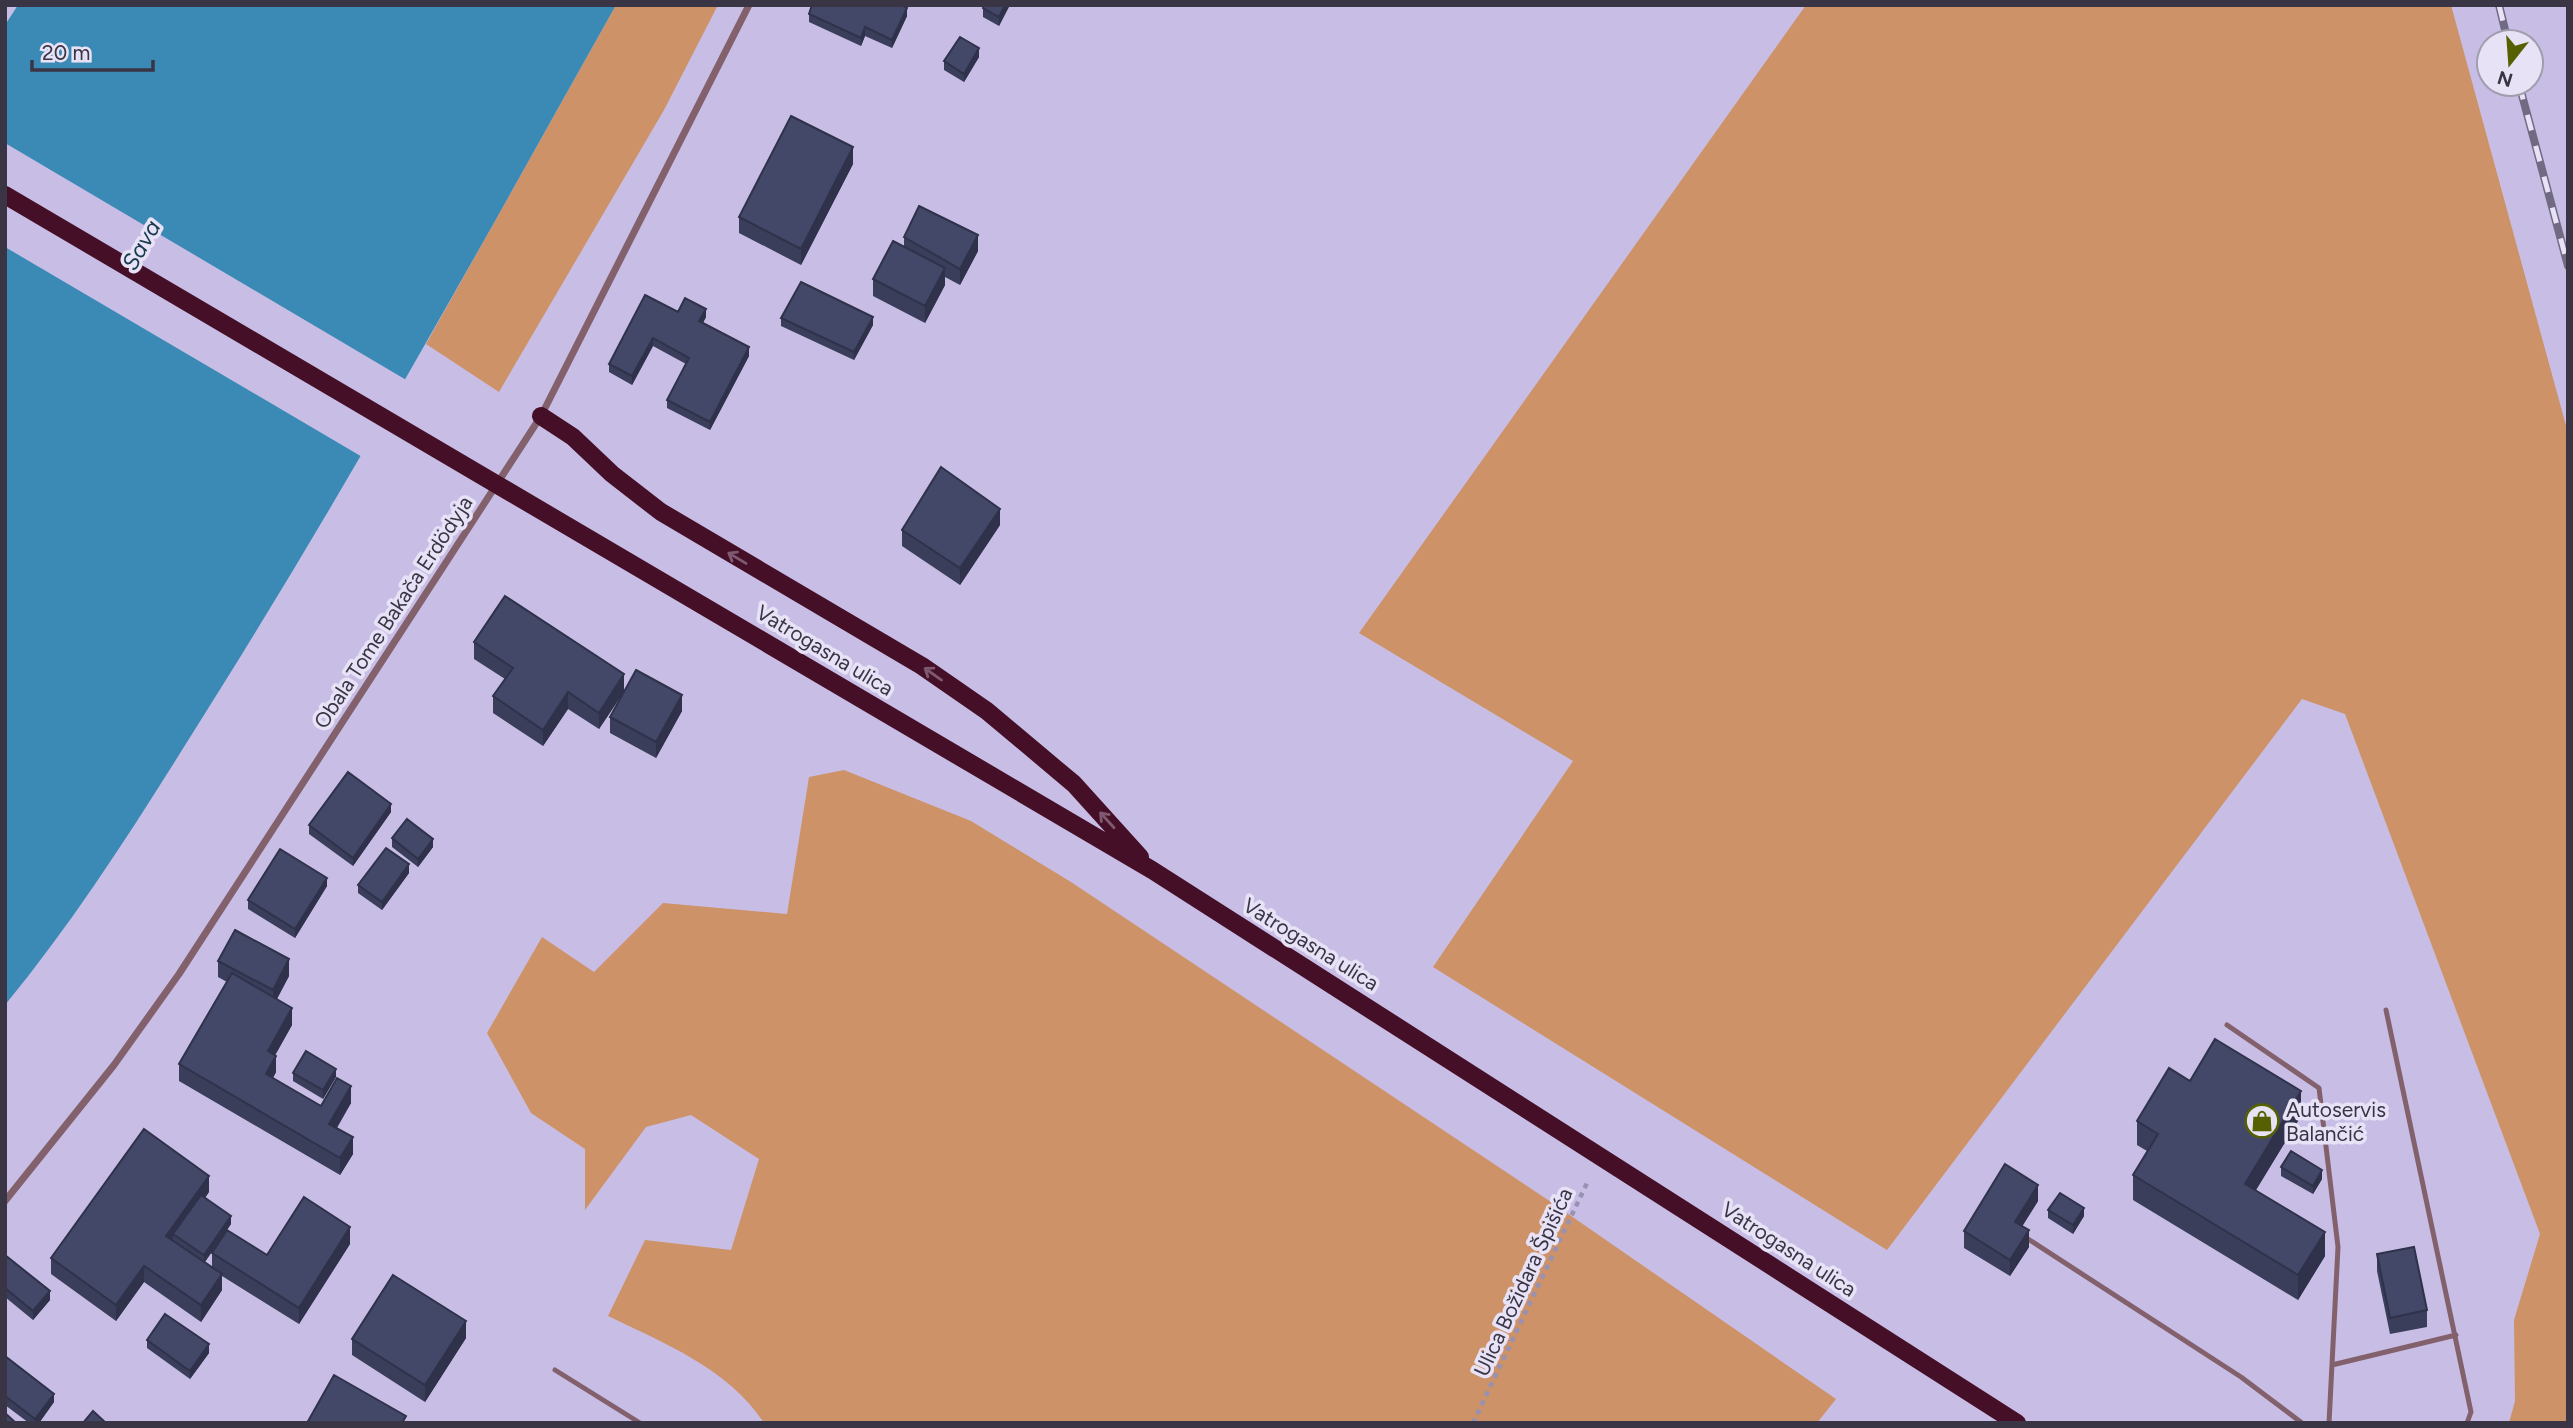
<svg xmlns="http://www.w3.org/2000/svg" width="2573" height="1428" font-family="Figtree,sans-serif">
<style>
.green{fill:#cd9267}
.water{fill:#3b89b5}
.pier{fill:#c8bee5}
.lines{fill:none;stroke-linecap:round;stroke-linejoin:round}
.path{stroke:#9991b1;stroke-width:4.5;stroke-dasharray:5 5;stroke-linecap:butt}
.service{stroke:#83616c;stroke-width:5}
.minor{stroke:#83616c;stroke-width:7}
.primary{stroke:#450f28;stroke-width:18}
.rail-casing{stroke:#716a83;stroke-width:8}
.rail{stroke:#e7e2f6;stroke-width:5;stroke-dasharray:16;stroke-linecap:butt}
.wall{fill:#3a3e5a;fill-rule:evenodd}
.shaded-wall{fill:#2f324a}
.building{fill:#434869;stroke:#2f324a;stroke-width:2}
.oneway{stroke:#7e5970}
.labels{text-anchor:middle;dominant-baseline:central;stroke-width:7;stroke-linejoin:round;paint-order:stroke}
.street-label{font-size:21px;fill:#393545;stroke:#e7e2f6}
.poi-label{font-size:21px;fill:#393545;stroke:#e7e2f6;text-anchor:start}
.water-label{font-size:23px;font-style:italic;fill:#183a4e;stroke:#e7e2f6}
</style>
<rect width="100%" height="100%" fill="#c8bee5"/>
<path class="green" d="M616 5H718L664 110 499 392 426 344Z
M1806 5H2451L2568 433V1423H2509L2515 1401 2514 1320 2540 1234 2345 714 2302 699 1887 1250 1433 967 1573 761 1359 633Z
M844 770 971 821 1071 882 1548 1200 1836 1399 1817 1423H764C729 1369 664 1343 608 1316L645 1240 731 1250 759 1159 691 1115 646 1127 585 1210V1149L531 1113 487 1033 542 937 594 972 663 903 787 914 809 777Z"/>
<path class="water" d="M18 5H616C488 233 362 462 224 683 155 793 88 904 5 1005V25Z"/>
<path class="pier" d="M5 143 408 381 364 458 5 247Z"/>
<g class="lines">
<path class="path" d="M1473 1423 1587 1183"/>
<path class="service" d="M2386 1010 2471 1412 2467 1423
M2227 1025 2319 1088 2338 1247 2329 1423
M2028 1239 2241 1377 2302 1423
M2332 1365 2456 1335
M555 1370 640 1423"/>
<path class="minor" d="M5 1201 114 1065 179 974 541 416 749 5"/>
<path class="primary" d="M5 195 1152 870 2017 1423
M541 416 573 437 612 474 661 512 922 666 987 711 1074 784 1140 857"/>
<defs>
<path id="rail" d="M2499 5 2508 42
M2519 84 2568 266"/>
</defs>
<use href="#rail" class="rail-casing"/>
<use href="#rail" class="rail"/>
</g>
<path class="wall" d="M1009 5 999 26 983 17V8Z
M809 14 907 16 892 48 865 36 861 46 809 22Z
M979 57 964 82 944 70V61Z
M853 164 801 265 739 233V217Z
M904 237 978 251 960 285 945 277V285L925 323 873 296V279L904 247Z
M678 312 706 317 703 323 749 356 710 430 667 408V400L686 364 653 346 632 385 609 372V364Z
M781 318 873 325 854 360 781 326Z
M1000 525 960 585 902 546V530Z
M474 642 624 691 682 711 656 758 610 733V717L624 692 599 729 568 709 543 746 493 713V696L505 679 474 659Z
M391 812 353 866 309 834V825Z
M392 838 433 847 418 867 392 847Z
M409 873 382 910 358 893V885Z
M327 886 295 938 248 909V900Z
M218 961 289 976 277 999 292 1025 275 1055 276 1072 273 1078 321 1106 351 1103 337 1128 353 1154 340 1175 179 1081V1064L227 982 218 977Z
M293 1073 336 1077 323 1099 293 1081Z
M2190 1081 2301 1116 2256 1190 2325 1256 2298 1300 2133 1200V1175L2147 1151 2137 1145V1121Z
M2281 1167 2322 1179 2313 1194 2281 1176Z
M209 1192 205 1198 231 1224 227 1230 267 1255 350 1244 299 1324 222 1276V1290L201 1322 144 1282 116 1321 51 1274V1258ZM224 1234 212 1253V1267L205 1262Z
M2038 1201 2022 1226 2029 1247 2010 1276 1964 1248V1231Z
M2048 1210 2084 1216 2073 1234 2048 1218Z
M2377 1254 2427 1310V1327L2390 1334 2377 1271Z
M5 1255 50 1300 33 1320 5 1297Z
M466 1338 425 1402 352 1355V1339Z
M147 1340 209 1353 190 1379 147 1348Z
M5 1356 54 1402 39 1423H29L5 1405Z"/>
<path class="shaded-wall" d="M1005 5H1009V7L999 26V17Z
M907 8V16L892 48V40Z
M865 27V36L861 46V38Z
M979 48V57L964 82V74Z
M853 147V164L801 265V249Z
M978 235V251L960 285V269Z
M945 268V285L925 323V306Z
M706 309V317L699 329V321Z
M873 317V325L854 360V352Z
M653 338V346L632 385V376Z
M749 347V356L710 430V422Z
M1000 509V525L960 585V568Z
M624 674V691L599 729V713Z
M568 692V709L543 746V730Z
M682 695V711L656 758V742Z
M391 804V812L353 866V858Z
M433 839V847L418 867V859Z
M409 864V873L382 910V902Z
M327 878V886L295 938V929Z
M289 959V976L273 1006V990Z
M292 1008V1025L268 1068V1051Z
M276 1056V1072L266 1090V1074Z
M336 1069V1077L323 1099V1090Z
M351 1086V1103L329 1140V1124Z
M2301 1091V1116L2245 1208V1184Z
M353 1137V1154L340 1175V1158Z
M2322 1170V1179L2313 1194V1186Z
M209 1176V1192L177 1236 173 1234V1242L166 1236Z
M2038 1185V1201L2015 1238V1222Z
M2084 1208V1216L2073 1234V1225Z
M231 1216V1224L204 1263V1255Z
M350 1227V1244L299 1324V1308Z
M2029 1230V1247L2010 1276V1260Z
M2325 1232V1256L2298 1300V1275Z
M144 1266V1282L116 1321V1305Z
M222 1274V1290L201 1322V1305Z
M50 1291V1300L33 1320V1311Z
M466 1321V1338L425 1402V1385Z
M209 1344V1353L190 1379V1371Z
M54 1394V1402L39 1423H35V1419Z"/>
<path class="building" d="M812 5H901L907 8 892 40 865 27 861 38 809 14Z
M984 5H1005L999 17 983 8Z
M960 37 979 48 964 74 944 61Z
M791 116 853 147 801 249 739 217Z
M919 206 978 235 960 269 904 237Z
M893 241 945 268 925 306 873 279Z
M801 282 873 317 854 352 781 318Z
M645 295 678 312 685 298 706 309 699 321 749 347 710 422 667 400 689 358 653 338 632 376 609 364Z
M941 467 1000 509 960 568 902 530Z
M505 596 624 674 599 713 568 692 543 730 493 696 513 668 474 642Z
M636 670 682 695 656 742 610 717Z
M348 772 391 804 353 858 309 825Z
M407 819 433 839 418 859 392 838Z
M386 848 409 864 382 902 358 885Z
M280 849 327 878 295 929 248 900Z
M235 930 289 959 273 990 218 961Z
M232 973 292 1008 268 1051 276 1056 266 1074 321 1106 337 1078 351 1086 329 1124 353 1137 340 1158 179 1064Z
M2215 1039 2301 1091 2245 1184 2325 1232 2298 1275 2133 1175 2158 1134 2137 1121 2169 1068 2190 1081Z
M306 1051 336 1069 323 1090 293 1073Z
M144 1129 209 1176 166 1236 222 1274 201 1305 144 1266 116 1305 51 1258Z
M2291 1151 2322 1170 2313 1186 2281 1167Z
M2005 1164 2038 1185 2015 1222 2029 1230 2010 1260 1964 1231Z
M2060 1193 2084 1208 2073 1225 2048 1210Z
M201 1195 231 1216 204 1255 173 1234Z
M304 1197 350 1227 299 1308 212 1253 227 1230 267 1255Z
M2414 1247 2427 1310 2390 1318 2377 1254Z
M5 1255 50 1291 33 1311 5 1288Z
M393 1275 466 1321 425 1385 352 1339Z
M165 1314 209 1344 190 1371 147 1340Z
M5 1356 54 1394 35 1419 5 1396Z
M334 1375 406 1416 402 1423H307Z
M93 1411 106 1423H83Z
M5 1413 16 1423H5Z"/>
<defs><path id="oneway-shaft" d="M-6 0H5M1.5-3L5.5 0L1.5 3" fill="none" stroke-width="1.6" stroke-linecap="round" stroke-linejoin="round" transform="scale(1.75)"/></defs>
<g class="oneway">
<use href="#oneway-shaft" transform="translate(737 558) rotate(-149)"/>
<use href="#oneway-shaft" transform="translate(933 674) rotate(-145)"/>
<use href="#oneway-shaft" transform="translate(1107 820) rotate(-132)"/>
</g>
<defs>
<symbol id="shop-ring" viewBox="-11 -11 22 22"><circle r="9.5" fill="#e7e2f6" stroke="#566000" stroke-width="1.5"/><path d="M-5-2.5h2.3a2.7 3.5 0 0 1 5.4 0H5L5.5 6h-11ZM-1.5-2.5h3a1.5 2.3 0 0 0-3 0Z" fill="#566000"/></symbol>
</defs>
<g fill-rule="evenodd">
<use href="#shop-ring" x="2243" y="1102" width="38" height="38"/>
</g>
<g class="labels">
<g class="street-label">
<text transform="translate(393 612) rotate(-57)">Obala Tome Bakača Erdödyja</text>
<text transform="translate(825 650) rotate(31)">Vatrogasna ulica</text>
<text transform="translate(1311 944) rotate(32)">Vatrogasna ulica</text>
<text transform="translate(1789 1249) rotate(33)">Vatrogasna ulica</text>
<text transform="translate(1523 1282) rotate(-65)">Ulica Božidara Špišića</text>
</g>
<g class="poi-label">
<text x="2286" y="1109">Autoservis<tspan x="2286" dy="24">Balančić</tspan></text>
</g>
<g class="water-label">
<text transform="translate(141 245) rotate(-60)">Sava</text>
</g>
</g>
<rect width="2573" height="1428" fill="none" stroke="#393545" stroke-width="14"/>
<g transform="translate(2510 63) rotate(197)"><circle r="33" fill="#e7e2f6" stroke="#a19daf" stroke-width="2"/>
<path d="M0-5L12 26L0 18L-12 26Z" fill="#566000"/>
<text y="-10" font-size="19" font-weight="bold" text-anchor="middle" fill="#393545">N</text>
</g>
<path d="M32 60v10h121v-10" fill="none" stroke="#393545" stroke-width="3.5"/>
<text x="42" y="60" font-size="21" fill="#393545" stroke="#e7e2f6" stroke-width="5" paint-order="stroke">20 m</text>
</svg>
